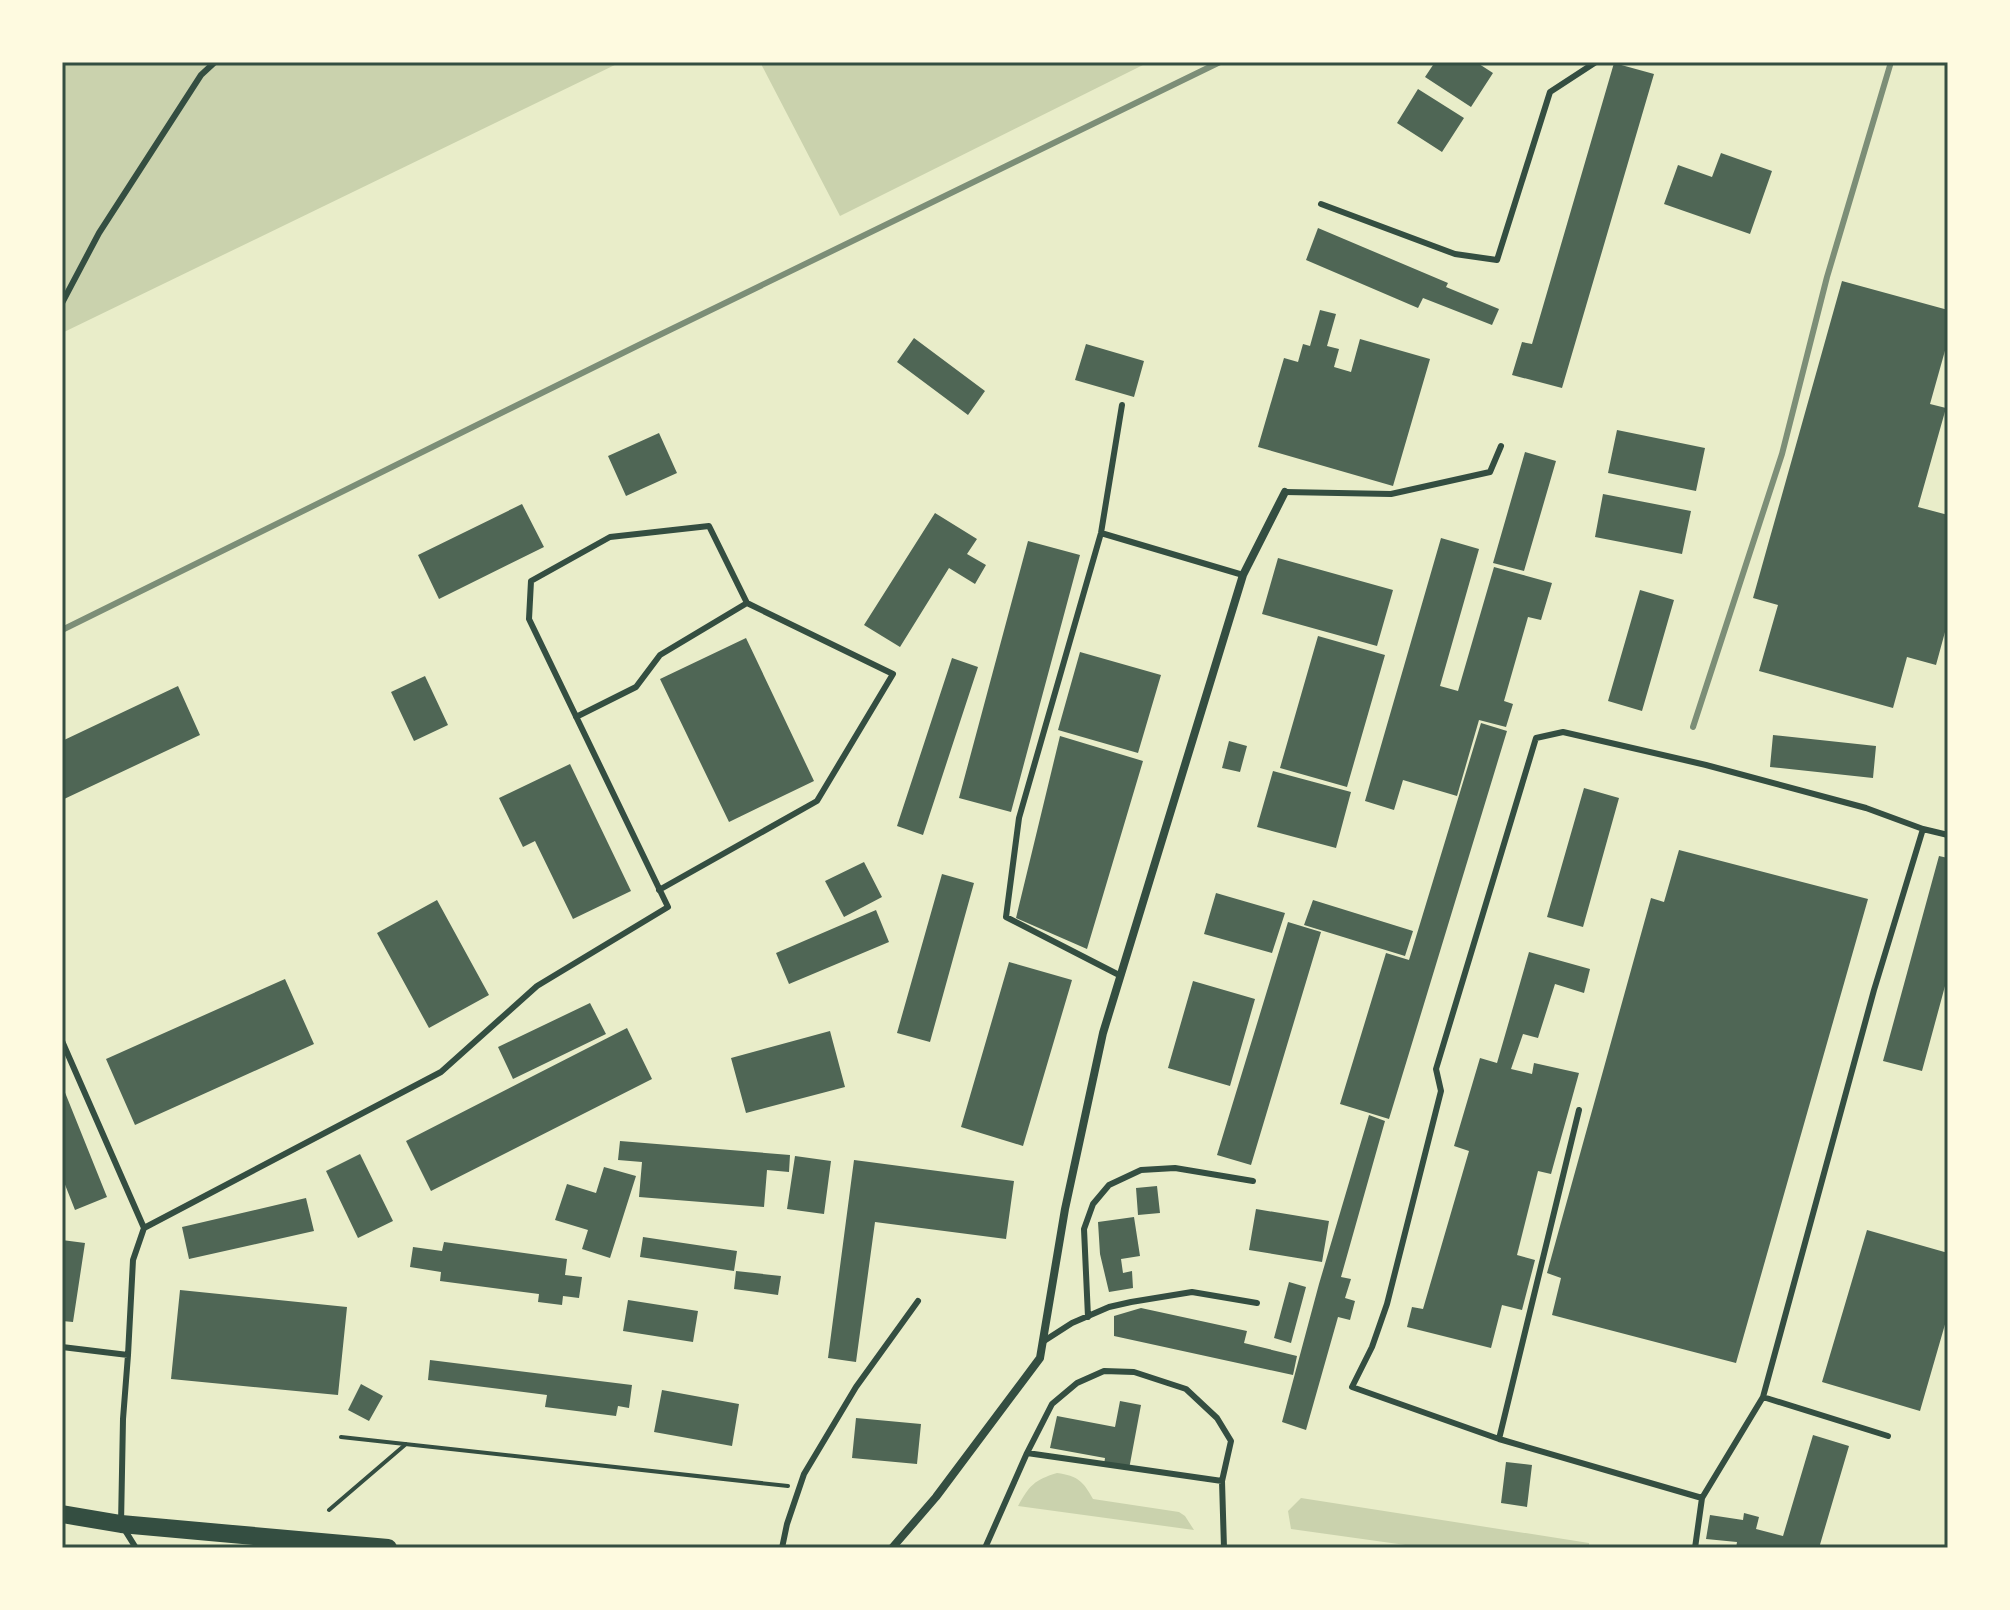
<svg xmlns="http://www.w3.org/2000/svg" width="2010" height="1610" font-family="Lato,sans-serif">
<style>
.green{fill:#cad2ad}
.building{fill:#4f6655}
.lines{fill:none;stroke-linecap:round;stroke-linejoin:round}
.path{stroke:#344e41;stroke-width:4}
.service{stroke:#344e41;stroke-width:6}
.minor{stroke:#344e41;stroke-width:8}
.primary{stroke:#344e41;stroke-width:18}
.rail{stroke:#7c8e77;stroke-width:6}
.neatline{fill:none;stroke:#344e41;stroke-width:3}
</style>
<rect width="100%" height="100%" fill="#e9edc9"/>
<path class="green" d="M62 62H621L62 333Z
M760 62H1149L840 216Z
M1057 1473C1078 1476 1083 1481 1093 1499L1179 1512 1185 1516 1194 1530 1018 1506C1029 1486 1034 1480 1057 1473Z
M1301 1498 1589 1543V1548H1427L1291 1529 1288 1511Z"/>
<path class="building" d="M1435 62H1476L1493 73 1471 107 1425 77Z
M1614 63 1654 74 1562 388 1512 375 1522 342 1532 344Z
M1418 89 1464 118 1442 152 1397 123Z
M1721 153 1772 171 1750 234 1664 204 1678 165 1712 177Z
M1318 228 1448 283 1446 287 1499 309 1492 325 1423 298 1418 308 1306 260Z
M1842 281 1948 310V340L1930 404 1946 408 1918 507 1948 515V621L1936 665 1907 657 1893 708 1759 671 1778 605 1753 598Z
M1320 310 1336 314 1327 346 1339 349 1334 367 1351 372 1360 339 1430 359 1393 486 1258 447 1284 358 1298 362 1303 344 1310 346Z
M914 338 985 391 968 415 897 362Z
M1086 344 1144 361 1134 397 1075 380Z
M1617 430 1705 448 1696 491 1608 473Z
M659 433 677 473 626 496 608 456Z
M1525 452 1556 461 1524 571 1493 563Z
M1603 494 1691 511 1682 554 1595 537Z
M522 504 544 547 439 599 418 555Z
M935 513 977 539 967 554 986 565 975 584 949 568 900 647 864 625Z
M1441 538 1479 549 1440 686 1458 691 1494 567 1552 583 1541 620 1528 617 1504 701 1513 704 1506 727 1479 720 1457 796 1403 780 1394 810 1365 801Z
M1028 541 1080 555 1011 812 959 798Z
M1278 558 1393 590 1377 646 1262 614Z
M1640 590 1674 600 1642 711 1608 701Z
M1318 636 1385 655 1347 787 1280 768Z
M746 638 814 781 729 822 660 679Z
M1080 652 1161 675 1138 753 1058 730Z
M952 658 978 667 923 835 897 826Z
M425 676 448 725 414 741 391 692Z
M178 686 200 735 62 800V741Z
M1481 723 1507 731 1389 1119 1340 1104 1386 953 1409 960Z
M1773 735 1876 746 1873 778 1770 767Z
M1060 736 1143 761 1087 949 1016 918Z
M1229 741 1247 746 1240 772 1222 768Z
M570 764 631 891 573 919 535 841 523 847 499 798Z
M1273 771 1351 792 1336 848 1257 827Z
M1584 788 1619 798 1583 927 1547 917Z
M1679 850 1868 899 1736 1363 1552 1315 1561 1278 1547 1273 1651 898 1664 902Z
M1939 856 1948 858V975L1922 1071 1883 1061Z
M864 862 882 897 844 917 825 881Z
M942 874 974 883 930 1042 897 1033Z
M1216 893 1285 913 1272 953 1204 934Z
M437 900 489 995 429 1028 377 933Z
M1313 900 1413 931 1405 956 1304 925Z
M876 910 889 942 789 984 776 953Z
M1288 922 1321 932 1251 1165 1217 1155Z
M1529 952 1590 969 1584 993 1555 984 1538 1038 1523 1034 1511 1069 1532 1074 1534 1063 1579 1073 1551 1174 1538 1171 1517 1255 1535 1260 1522 1310 1502 1305 1491 1348 1407 1327 1412 1307 1423 1309 1469 1151 1454 1146 1480 1058 1497 1063Z
M1009 962 1072 980 1023 1146 961 1127Z
M285 979 314 1044 135 1125 106 1059Z
M1193 981 1255 999 1230 1086 1168 1068Z
M590 1003 606 1034 513 1079 498 1047Z
M627 1028 652 1079 431 1191 406 1141Z
M830 1031 845 1087 746 1113 731 1058Z
M62 1085 107 1197 75 1210 62 1177Z
M1369 1115 1385 1121 1341 1277 1351 1279 1345 1298 1355 1301 1350 1320 1338 1317 1306 1430 1282 1422 1319 1284Z
M620 1141 790 1155 789 1172 767 1170 764 1207 639 1197 642 1162 618 1160Z
M360 1154 393 1221 358 1238 326 1171Z
M795 1156 831 1161 824 1214 787 1209Z
M854 1160 1014 1181 1006 1239 875 1222 856 1362 828 1358Z
M604 1167 636 1176 610 1258 582 1249 588 1230 555 1220 567 1184 596 1193Z
M1157 1186 1160 1213 1138 1215 1136 1188Z
M306 1198 314 1231 189 1259 182 1227Z
M1256 1209 1329 1221 1322 1262 1249 1250Z
M1134 1217 1140 1256 1121 1259 1123 1273 1132 1271 1133 1288 1109 1292 1100 1254 1098 1222Z
M1867 1230 1948 1253V1314L1920 1411 1822 1382Z
M643 1237 737 1251 734 1271 640 1257Z
M62 1240 85 1243 73 1322 62 1321Z
M444 1242 567 1259 565 1275 582 1277 579 1298 563 1296 562 1305 538 1302 539 1294 440 1281 441 1272 410 1267 413 1247 442 1251Z
M736 1271 781 1276 778 1295 734 1289Z
M1289 1282 1306 1287 1291 1343 1274 1338Z
M180 1290 347 1307 338 1395 171 1379Z
M628 1300 698 1311 693 1342 623 1331Z
M1141 1308 1247 1331 1244 1343 1297 1356 1293 1375 1114 1336V1316Z
M430 1360 632 1385 629 1408 618 1406 616 1416 545 1407 547 1395 428 1380Z
M361 1384 383 1396 369 1421 348 1410Z
M662 1390 739 1404 732 1446 654 1432Z
M1120 1401 1141 1405 1129 1469 1104 1465 1105 1458 1050 1448 1057 1416 1115 1427Z
M856 1418 921 1424 917 1464 852 1458Z
M1813 1435 1849 1446 1819 1548H1736L1737 1542 1706 1539 1710 1515 1743 1520 1744 1513 1759 1517 1756 1529 1783 1536Z
M1506 1462 1532 1465 1527 1507 1501 1503Z"/>
<g class="lines">
<path class="path" d="M341 1437 788 1486
M329 1510 406 1444"/>
<path class="service" d="M1321 204 1455 254 1497 260 1550 92 1596 62
M62 303 99 233 201 75 215 62
M1285 492 1391 494 1490 472 1501 446
M1101 533 1243 575
M576 717 636 687 660 655 747 603 893 674 817 801 659 890
M1121 976 1006 917 1019 818 1101 533 1122 405
M62 1041 144 1228 133 1260 128 1355 123 1419 121 1524 136 1548
M1579 1110 1499 1439 1702 1498 1695 1548
M144 1228 441 1072 537 986 668 907 529 619 531 581 610 537 709 526 747 603
M1088 1317 1084 1229 1093 1204 1109 1185 1141 1170 1175 1168 1253 1181
M1044 1341 1072 1323 1109 1307 1131 1302 1192 1292 1257 1303
M62 1347 128 1355
M1763 1397 1874 990 1923 829 1948 835
M1499 1439 1352 1387 1372 1347 1387 1304 1441 1091 1436 1069 1536 738 1563 732 1706 765 1866 808 1923 829
M1027 1453 1052 1404 1077 1383 1104 1371 1134 1372 1186 1389 1217 1418 1231 1441 1222 1481
M1702 1498 1763 1397 1888 1436
M782 1548 787 1524 804 1474 856 1387 918 1301
M985 1548 1027 1453 1222 1481 1224 1548"/>
<path class="minor" d="M892 1548 936 1497 1040 1358 1065 1209 1103 1033 1243 575 1285 492"/>
<path class="primary" d="M62 1514 121 1524 388 1548"/>
<path class="rail" d="M62 630 645 342 1220 62
M1693 727 1782 454 1827 277 1891 62"/>
</g>
<rect width="2010" height="1610" fill="none" stroke="#fefae0" stroke-width="128"/>
<rect x="64" y="64" width="1882" height="1482" class="neatline"/>
</svg>
